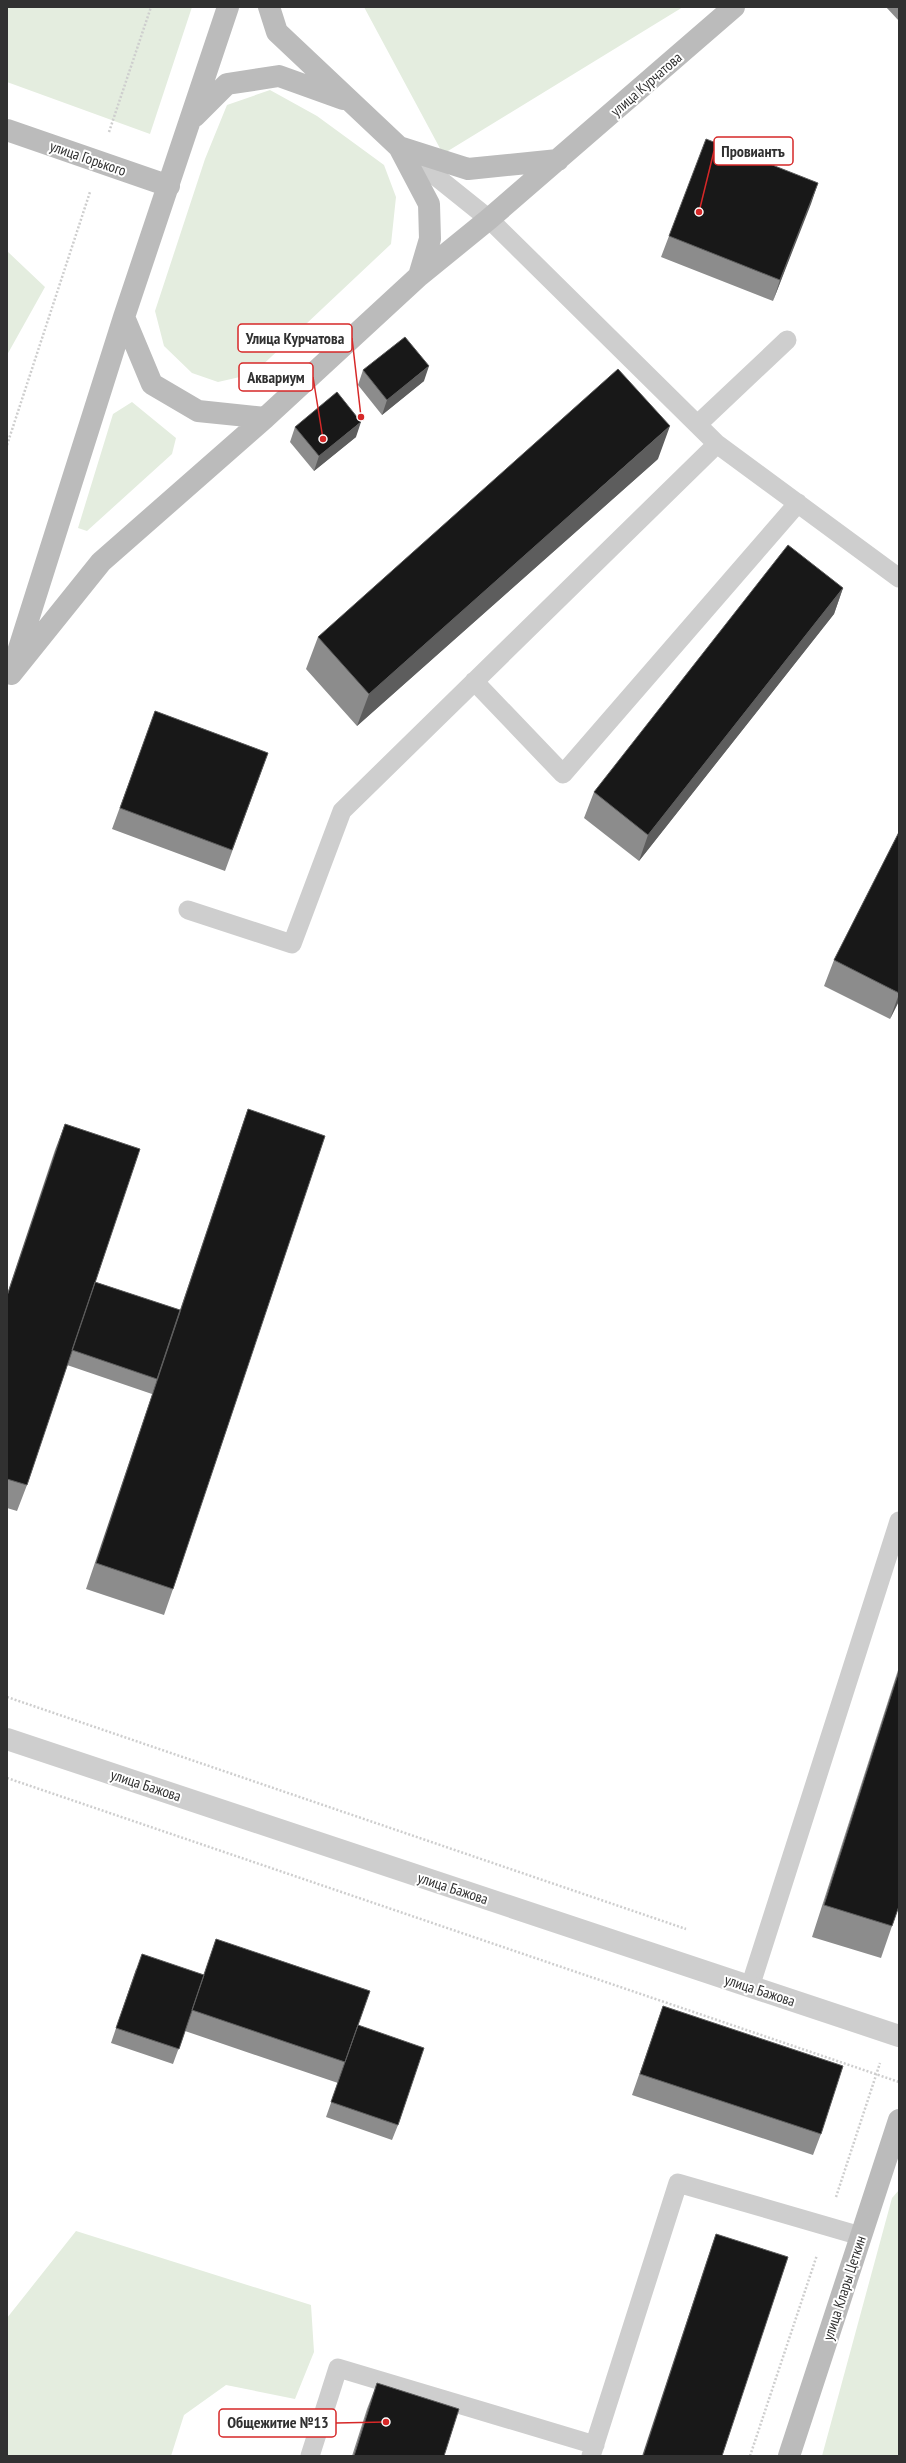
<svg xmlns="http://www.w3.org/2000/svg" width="906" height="2463" font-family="'PT Sans Narrow',sans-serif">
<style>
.green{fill:#e4eddf}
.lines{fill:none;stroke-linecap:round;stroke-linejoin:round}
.path{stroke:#cecece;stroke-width:2.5;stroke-dasharray:2 2;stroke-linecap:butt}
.lane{stroke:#cecece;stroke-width:19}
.street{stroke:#cecece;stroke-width:22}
.secondary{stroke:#bbb;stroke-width:22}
.wall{fill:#8c8c8c}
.shaded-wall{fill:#5d5d5d}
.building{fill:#181818;stroke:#5d5d5d}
.labels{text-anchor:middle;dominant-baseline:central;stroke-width:4;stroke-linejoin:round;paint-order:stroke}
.street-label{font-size:15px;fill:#313131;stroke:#fff}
.leader{fill:none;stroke:#d62828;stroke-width:1.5}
.callout-dot{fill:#d62828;stroke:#fff;stroke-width:1.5}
.callout{fill:#fff;stroke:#d62828;stroke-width:1.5}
.callout-label{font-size:16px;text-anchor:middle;font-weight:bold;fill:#313131}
</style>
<rect width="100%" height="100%" fill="#fff"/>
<path class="green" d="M7 7H192L150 134 7 82Z
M364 7H683L443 154Z
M270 90 317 116 384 165 396 197 391 244 253 374 218 382 192 373 164 346 155 311 205 159 227 105Z
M7 251 45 287 7 355Z
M132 402 176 438 172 454 87 531 78 528 113 414Z
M899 2190V2456H822L892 2198Z
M76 2231 311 2305 314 2352 295 2399 226 2385 184 2415 171 2456H7V2318Z"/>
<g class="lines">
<path class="path" d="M109 132 151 7
M7 445 90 192
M7 1697 686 1929
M7 1778 899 2082
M836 2197 880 2063
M750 2456 817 2255"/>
<path class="lane" d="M403 150 489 219 717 444 899 578
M698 424 787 340
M474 681 563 774 798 503
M188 910 292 944 342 811 717 444
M750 1987 899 1521
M310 2456 338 2368 595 2445
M591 2456 678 2183 861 2236"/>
<path class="street" d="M7 1739 899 2036"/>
<path class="secondary" d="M195 116 227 84 279 76 343 99
M7 130 169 186
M399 147 468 169 558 160
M419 276 489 219 734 7
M124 317 152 384 198 411 265 418
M15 661 124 317 228 7
M11 674 101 562 265 418 419 276 430 239 429 204 399 147 277 32 269 7
M789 2456 899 2120"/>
</g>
<path class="wall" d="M886 7H899V21Z
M818 183 773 301 661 257 669 236Z
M363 370 424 381 382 415 358 385Z
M295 427 356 437 314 471 290 442Z
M658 459 357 726 306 669 318 637Z
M843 588 834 614 639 861 584 818 594 792Z
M155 711 268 753 225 871 112 829Z
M899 832V1001L890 1019 824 986 834 960Z
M248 1109 173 1589 164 1615 86 1589 153 1392 152 1394 67 1365 27 1485 17 1511 7 1508V1294L55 1150 65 1124 95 1282 180 1310 239 1135Z
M899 1667V1906L892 1926 881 1958 812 1937Z
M216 1939 358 2025 398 2125 392 2140 326 2117 338 2083 185 2031 173 2064 111 2043 136 1969 204 1975Z
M663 2006 821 2134 813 2155 632 2095Z
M716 2234 722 2456H642L707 2260Z
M377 2383 444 2456H352L367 2409Z"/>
<path class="shaded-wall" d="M818 183 811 204 773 301 780 280Z
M429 366 424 381 382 415 387 400Z
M361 422 356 437 314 471 319 456Z
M670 426 658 459 357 726 369 694Z
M843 588 834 614 639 861 648 835Z
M899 994V1001L890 1019Z"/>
<path class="building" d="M706 139 818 183 780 280 669 236Z
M405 337 429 366 387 400 363 370Z
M618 369 670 426 369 694 318 637Z
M337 392 361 422 319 456 295 427Z
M788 545 843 588 648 835 594 792Z
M155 711 268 753 232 850 120 808Z
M899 832V993L834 960Z
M248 1109 325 1136 173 1589 96 1563Z
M65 1124 140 1149 27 1485 7 1479V1296Z
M95 1282 180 1310 157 1379 72 1350Z
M899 1671V1906L892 1926 824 1905Z
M216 1939 370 1991 345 2062 192 2010Z
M142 1954 204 1975 179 2049 116 2028Z
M663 2006 843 2066 821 2134 640 2074Z
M358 2025 424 2048 398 2125 331 2102Z
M716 2234 788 2257 722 2456H643Z
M377 2383 459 2409 444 2456H354Z"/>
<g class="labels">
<g class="street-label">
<text transform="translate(646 84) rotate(-41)">улица Курчатова</text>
<text transform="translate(88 158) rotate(19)">улица Горького</text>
<text transform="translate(146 1785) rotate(18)">улица Бажова</text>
<text transform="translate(453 1888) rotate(18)">улица Бажова</text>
<text transform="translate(760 1990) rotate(18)">улица Бажова</text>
<text transform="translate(844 2288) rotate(-72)">улица Клары Цеткин</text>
</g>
</g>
<path class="leader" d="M699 212L714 151M361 417L352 338M323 439L313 377M386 2422L336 2423"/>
<g class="callout-dot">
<circle cx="699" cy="212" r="4"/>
<circle cx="361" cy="417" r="4"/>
<circle cx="323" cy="439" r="4"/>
<circle cx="386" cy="2422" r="4"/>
</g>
<g class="callout">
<rect x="714" y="137" width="79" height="28" rx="4"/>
<rect x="238" y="324" width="114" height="28" rx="4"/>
<rect x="239" y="363" width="74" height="28" rx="4"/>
<rect x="219" y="2409" width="117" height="28" rx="4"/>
</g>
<g class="callout-label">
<text x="753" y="157">Провиантъ</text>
<text x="295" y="344">Улица Курчатова</text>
<text x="276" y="383">Аквариум</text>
<text x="278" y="2428">Общежитие №13</text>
</g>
<rect width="906" height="2463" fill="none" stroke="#313131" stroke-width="16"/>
</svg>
